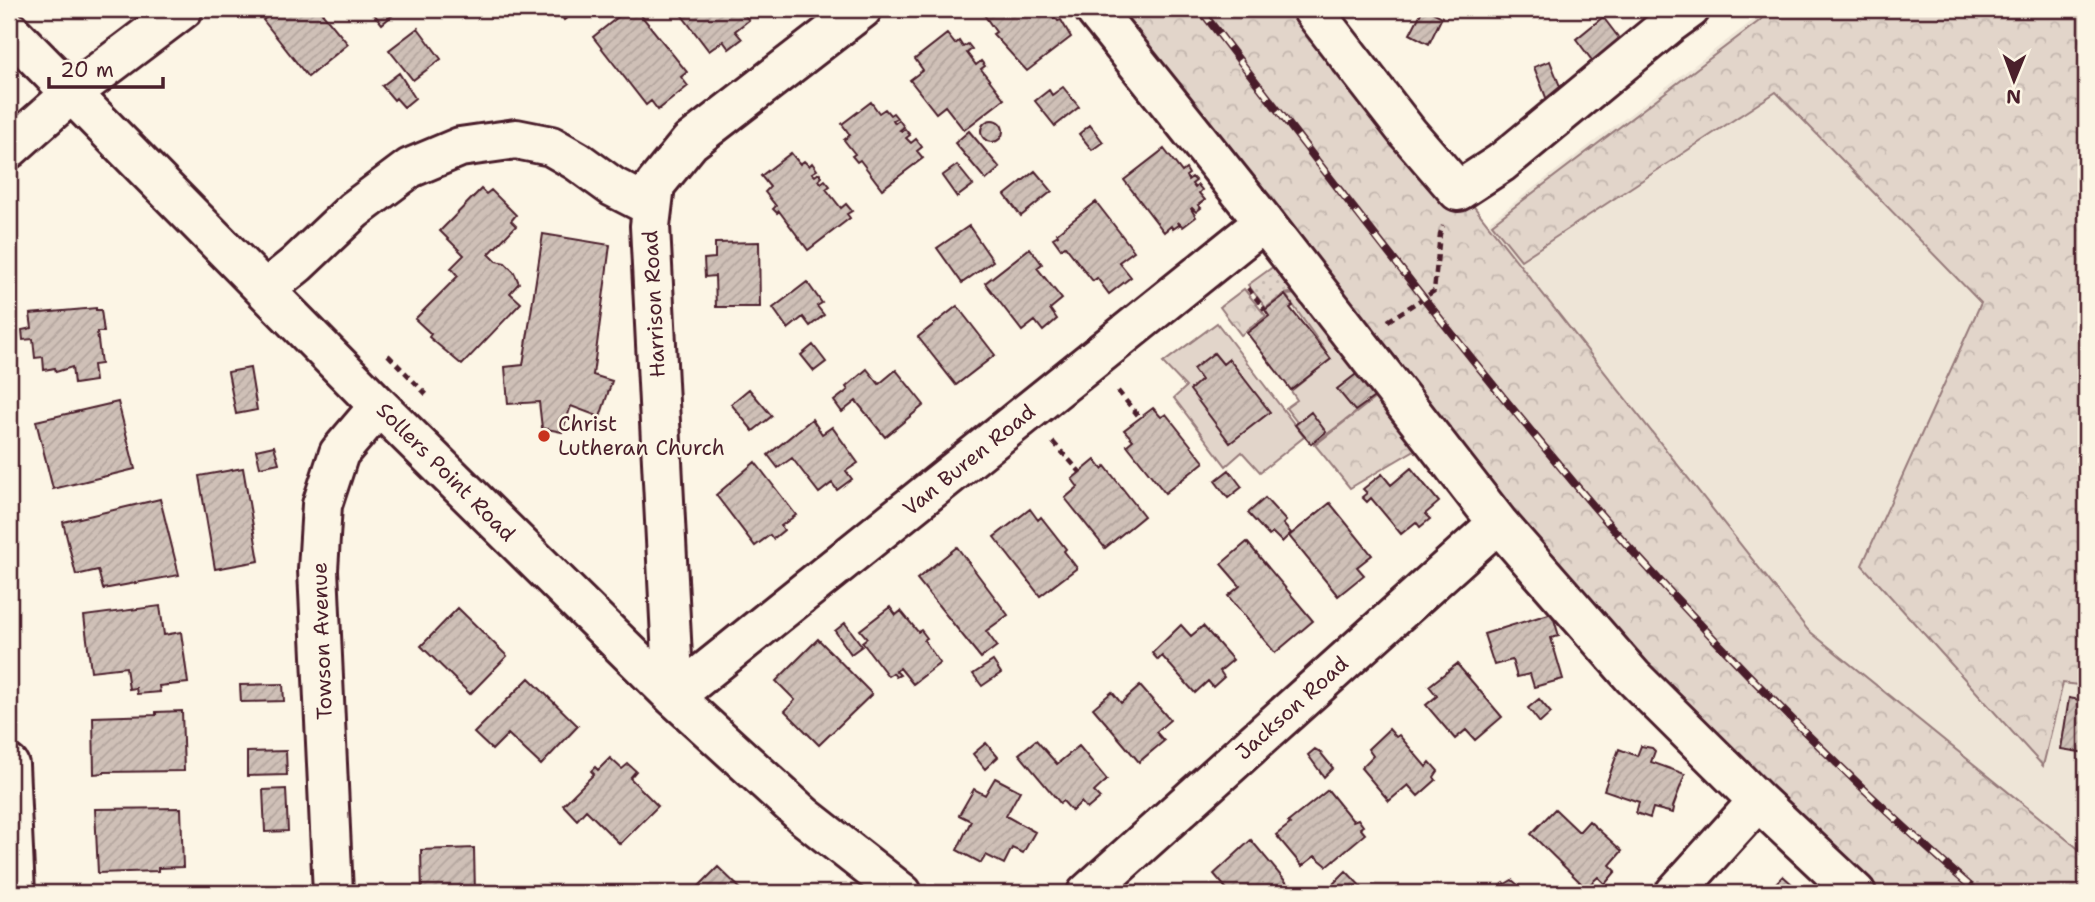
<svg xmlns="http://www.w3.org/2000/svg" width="2095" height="902" font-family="'Shantell Sans',sans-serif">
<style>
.built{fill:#eee5d7}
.grass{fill:#e2d5ca;stroke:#967a7a;stroke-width:2}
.forest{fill:url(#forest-crowns);stroke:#967a7a;stroke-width:2}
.garden{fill:url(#garden-dots);stroke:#967a7a;stroke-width:2}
.building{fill:url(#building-hatch);stroke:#4a1f2b;stroke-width:2}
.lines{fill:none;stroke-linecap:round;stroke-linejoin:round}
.minor-casing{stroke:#4a1f2b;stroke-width:44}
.path{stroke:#4a1f2b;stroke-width:4.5;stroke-dasharray:7 5;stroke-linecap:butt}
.minor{stroke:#fcf5e5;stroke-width:38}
.rail-casing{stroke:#4a1f2b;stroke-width:8}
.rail{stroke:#fcf5e5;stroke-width:5;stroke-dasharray:16;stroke-linecap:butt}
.poi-dot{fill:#c8321e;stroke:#fcf5e5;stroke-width:2.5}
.labels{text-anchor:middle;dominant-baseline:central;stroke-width:5;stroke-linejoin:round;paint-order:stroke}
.street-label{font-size:21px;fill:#4a1f2b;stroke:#fcf5e5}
.poi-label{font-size:21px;fill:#4a1f2b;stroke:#fcf5e5;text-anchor:start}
</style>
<defs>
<pattern id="forest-crowns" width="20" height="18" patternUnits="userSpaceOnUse" patternTransform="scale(1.75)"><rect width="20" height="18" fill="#e2d5ca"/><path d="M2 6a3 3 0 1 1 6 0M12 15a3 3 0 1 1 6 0" fill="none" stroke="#c3b6ae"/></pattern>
<pattern id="garden-dots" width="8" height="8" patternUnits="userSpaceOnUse" patternTransform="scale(1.75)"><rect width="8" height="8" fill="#e2d5ca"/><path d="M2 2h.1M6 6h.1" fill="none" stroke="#c3b6ae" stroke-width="1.8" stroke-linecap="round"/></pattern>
<pattern id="building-hatch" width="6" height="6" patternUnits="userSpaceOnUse" patternTransform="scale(1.75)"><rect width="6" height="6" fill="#cfc0b7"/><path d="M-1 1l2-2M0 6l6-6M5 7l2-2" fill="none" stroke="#b3a59e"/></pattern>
</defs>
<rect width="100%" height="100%" fill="#fcf5e5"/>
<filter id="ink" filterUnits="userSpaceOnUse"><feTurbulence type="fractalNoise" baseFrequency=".0143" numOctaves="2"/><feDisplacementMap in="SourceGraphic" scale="14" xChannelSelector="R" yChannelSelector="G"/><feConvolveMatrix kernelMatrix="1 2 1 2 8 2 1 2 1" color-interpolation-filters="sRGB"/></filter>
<g filter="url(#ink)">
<path class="built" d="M1768 9H2086V893L1895 746 1456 247Z"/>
<path class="grass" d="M1297 294 1379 395 1314 444 1286 408 1297 400 1291 391 1331 359 1286 295Z
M1217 323 1304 437 1260 472 1242 452 1226 466 1174 398 1186 387 1163 363Z"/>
<path class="forest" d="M1105 9H1318L1808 630 2086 855V893H1871L1766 796 1485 482Z
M1775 9H2086V686L2063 683 2043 766 1862 565 1981 303 1776 92 1521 260 1492 224Z
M1244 289 1266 316 1241 335 1220 307Z
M1379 395 1423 445 1350 488 1315 445Z"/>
<path class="garden" d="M1274 266 1296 292 1284 294 1266 308 1248 285Z"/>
<path class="building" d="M277 9H319L348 44 308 77 263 20Z
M370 9H400L382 24Z
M557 9H579L564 20Z
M628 9H636L687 72 681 77 688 86 658 110 651 101 646 105 593 37Z
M677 9H739L749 20 735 31 742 39 729 49 723 41 709 51Z
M980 9H1047L1053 18 1055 17 1058 21 1061 20 1071 37 1027 71 993 34 996 32Z
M1423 9H1427L1442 17 1429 44 1410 34Z
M1603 17 1625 46 1597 67 1576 39Z
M418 28 441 59 413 80 389 50Z
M947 34 955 44 959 41 963 47 968 44 972 49 967 53 976 65 981 61 985 66 981 69 1004 99 964 130 945 106 936 113 910 80 923 70 915 59Z
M1550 61 1563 94 1547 100 1534 67Z
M399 73 415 98 404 107 396 98 394 100 382 86Z
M1063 87 1079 107 1055 126 1035 101 1049 90 1052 95Z
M871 102 879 113 885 109 890 115 893 113 897 118 893 120 895 123 899 120 904 127 900 130 902 131 905 129 910 135 906 138 911 143 916 139 922 147 917 151 923 158 882 189 860 160 857 162 852 156 855 154 844 140 850 135 842 124Z
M981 131a11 11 0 1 1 22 0a11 11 0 1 1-22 0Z
M1090 125 1103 142 1092 150 1079 134Z
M969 131 1000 168 986 180 955 143Z
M1164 149 1182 172 1186 169 1189 174 1186 176 1188 180 1192 177 1196 181 1192 184 1195 188 1198 185 1202 190 1199 193 1205 200 1198 205 1201 208 1196 212 1192 208 1191 209 1196 217 1183 227 1178 222 1179 225 1173 229 1171 226 1164 232 1124 180Z
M791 153 800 164 804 161 809 166 812 163 817 170 812 173 815 176 819 173 822 177 819 180 821 183 825 180 830 186 826 189 841 208 846 204 852 211 847 214 850 218 808 250 779 211 777 213 773 209 776 206 765 192 770 187 761 176Z
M957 165 973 185 957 197 942 176Z
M1035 171 1052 191 1021 216 1005 195Z
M481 189 486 194 491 190 516 215 511 221 516 226 489 254 496 261 505 263 514 272 519 283 510 293 521 303 462 365 429 337 431 334 415 319 458 276 451 268 464 255 440 231Z
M1096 202 1134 251 1119 262 1131 277 1109 294 1097 278 1093 281 1065 246 1061 249 1053 238 1058 235 1057 233Z
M969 226 993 261 962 283 937 248Z
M543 234 610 245 593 375 612 381 600 417 571 406 562 432 542 428 539 402 508 404 505 367 523 365Z
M759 242 760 307H716L715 276 705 277 704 259 715 258V243Z
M1030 248 1042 264 1037 268 1062 299 1050 309 1057 319 1043 331 1035 321 1022 331 985 283Z
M807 282 822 303 817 306 824 315 810 326 803 317 788 329 773 308Z
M1285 295 1293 306 1290 308 1331 359 1291 390 1247 333 1269 316 1265 310Z
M957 306 995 355 956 385 918 337Z
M96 308V310H101L104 332H97L101 364 93 365 95 381 74 384 72 367 56 372 55 368 44 370 43 357 35 358 33 339 23 340 22 330 32 328 30 314Z
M813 345 826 362 814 371 801 355Z
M1214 353 1223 364 1229 359 1270 412 1230 443 1190 390 1201 380 1193 369Z
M250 368 257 410 236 414 228 372Z
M867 369 879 384 896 370 924 405 885 437 856 401 842 412 834 401 848 390 846 387Z
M1359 372 1377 395 1355 411 1337 389Z
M749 389 772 416 753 431 731 404Z
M118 402 135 469 53 489 36 421Z
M1153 408 1161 417 1166 414 1204 462 1165 493 1127 445 1133 440 1124 430Z
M1311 412 1326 432 1311 444 1295 425Z
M812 419 822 434 832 427 858 463 846 471 852 479 837 490 832 483 819 493 792 458 778 468 768 455Z
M274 446 279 463 260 467 256 450Z
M1095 460 1102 469 1105 466 1144 516 1105 548 1065 498 1078 487 1072 479Z
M755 462 796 515 781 526 784 530 773 539 770 535 755 546 716 495Z
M243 468 259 561 215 569 199 476Z
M1411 468 1439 502 1425 514 1430 519 1420 527 1416 522 1401 534 1371 498 1367 502 1362 497 1367 493 1363 489 1382 474 1391 485Z
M1229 470 1242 487 1228 498 1215 481Z
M1265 498 1286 521 1283 524 1291 533 1282 542 1273 533 1269 536 1248 513Z
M160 499 179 575 103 589 98 570 76 575 63 522Z
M1330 503 1372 555 1357 567 1364 575 1338 596 1289 536Z
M1030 509 1038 520 1041 517 1066 549 1064 551 1077 568 1040 596 994 537Z
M1247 542 1313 621 1275 653 1228 596 1240 586 1221 564Z
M957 547 1008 615 986 631 997 646 981 658 917 579Z
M160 606 164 635 181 632 188 683 159 686 160 692 137 694 136 688 129 689 126 667 91 671 84 616Z
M890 607 896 615 901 611 918 632 921 630 927 638 924 640 940 663 913 684 900 668 896 671 900 675 896 677 893 673 888 676 862 642 867 638 860 630Z
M458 608 507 656 470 694 421 646Z
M1552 613 1559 636 1551 638 1563 679 1534 687 1530 674 1517 677 1512 660 1494 665 1484 634Z
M845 623 862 646 851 654 835 631Z
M1181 625 1191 636 1203 626 1233 660 1220 671 1224 677 1213 687 1208 681 1195 693 1162 656 1158 660 1152 653Z
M818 639 872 694 819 745 785 711 795 700 776 681Z
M993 661 1001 673 982 686 973 674Z
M1457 664 1502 717 1475 740 1466 730 1455 739 1426 705 1437 696 1429 686Z
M529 678 578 726 541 765 508 734 492 750 474 733Z
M283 684 284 701 241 702 240 685Z
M1140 686 1170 720 1156 732 1164 741 1139 762 1093 708 1112 692 1121 703Z
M2069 698 2086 701V753L2061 749Z
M1539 699 1551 713 1540 723 1528 708Z
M182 711 184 771 104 772V773L94 774 93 717 156 715V712Z
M1389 729 1396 737 1399 735 1426 767 1430 762 1438 771 1434 777 1436 780 1418 796 1408 785 1389 801 1361 768 1373 756 1368 749Z
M1036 740 1057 764 1079 746 1107 780 1094 792 1100 798 1087 809 1081 802 1072 811 1063 801 1060 803 1019 754Z
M986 743 998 757 985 769 973 754Z
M1641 746 1652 748 1655 751 1651 762 1685 774 1673 807 1674 808 1673 813 1653 808 1650 818 1636 813 1639 802 1604 790 1619 749 1637 756Z
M1315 749 1320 752 1333 768 1324 777 1308 755Z
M286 751 287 775 247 776V752Z
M610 758 622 769 628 764 636 771 630 778 658 806 620 844 586 810 577 820 563 805 594 774 591 771 595 767 598 770Z
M995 778 1020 791 1006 816 1035 832 1023 853 1012 848 1004 864 986 855 981 863 957 850 971 821 959 815 974 789 985 795Z
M286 789 288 831 265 832 263 790Z
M1328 790 1353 821 1358 819 1363 826 1360 828 1365 834 1327 866 1315 856 1302 866 1276 835 1290 824 1288 822Z
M181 808 183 867 158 868V871L98 873 95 809Z
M1555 809 1579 832 1589 821 1622 851 1610 865 1616 871 1605 884 1598 877 1586 888 1531 834Z
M1251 840 1291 888 1286 893H1282L1279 889 1274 893H1230L1214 874Z
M474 848 475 893H422L421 850Z
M718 867 745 893H692Z
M1346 871 1367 893H1327L1325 892Z
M1783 876 1802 893H1766Z
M1512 880 1525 891 1528 889 1533 893H1492L1504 883 1505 884Z"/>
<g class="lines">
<defs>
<path id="minor" d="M1094 9 1264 222 1498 523 1633 677 1758 801 1856 893
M1312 9 1408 133 1458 191 1501 163 1668 25 1690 9
M9 30 379 406 674 697 804 816 902 893
M9 149 72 93 183 9
M265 290 297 264 354 210 410 168 460 147 516 139 551 146 577 161 613 187 652 207
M674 697 650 226 655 185 690 142 862 9
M674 697 1264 222
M9 765 15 893
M333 893 318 570 322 505 339 453 379 406
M1087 893 1498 523
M1675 893 1758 801"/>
</defs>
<use href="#minor" class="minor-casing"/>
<path class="path" d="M1248 288 1265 310
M1388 321 1434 291 1440 234 1443 226
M388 355 428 396
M1118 391 1140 418
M1053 442 1080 472"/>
<use href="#minor" class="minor"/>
<defs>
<path id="rail" d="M1200 9C1290 126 1380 244 1473 360 1524 423 1575 486 1629 547 1738 668 1855 786 1978 893"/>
</defs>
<use href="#rail" class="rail-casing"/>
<use href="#rail" class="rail"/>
</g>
</g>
<circle class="poi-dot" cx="544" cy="436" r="7"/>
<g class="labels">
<g class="street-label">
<text transform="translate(654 304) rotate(-93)">Harrison Road</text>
<text transform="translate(969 460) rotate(-39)">Van Buren Road</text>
<text transform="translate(446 472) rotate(45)">Sollers Point Road</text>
<text transform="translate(322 641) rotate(-92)">Towson Avenue</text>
<text transform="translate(1292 708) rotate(-42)">Jackson Road</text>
</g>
<g class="poi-label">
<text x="558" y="424">Christ<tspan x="558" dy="24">Lutheran Church</tspan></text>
</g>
</g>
<rect width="2095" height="902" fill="none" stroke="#fcf5e5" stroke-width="35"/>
<rect x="18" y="18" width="2060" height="867" fill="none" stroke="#4a1f2b" stroke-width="2.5" filter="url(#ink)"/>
<g transform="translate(2014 80) rotate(181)" stroke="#fcf5e5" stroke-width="5" paint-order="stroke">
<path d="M0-5L12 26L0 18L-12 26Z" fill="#4a1f2b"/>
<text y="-10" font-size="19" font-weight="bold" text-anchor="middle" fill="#4a1f2b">N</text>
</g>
<path d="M49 77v10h114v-10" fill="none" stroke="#4a1f2b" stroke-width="3.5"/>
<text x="60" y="77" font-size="21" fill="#4a1f2b" stroke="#fcf5e5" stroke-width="5" paint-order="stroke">20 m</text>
</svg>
